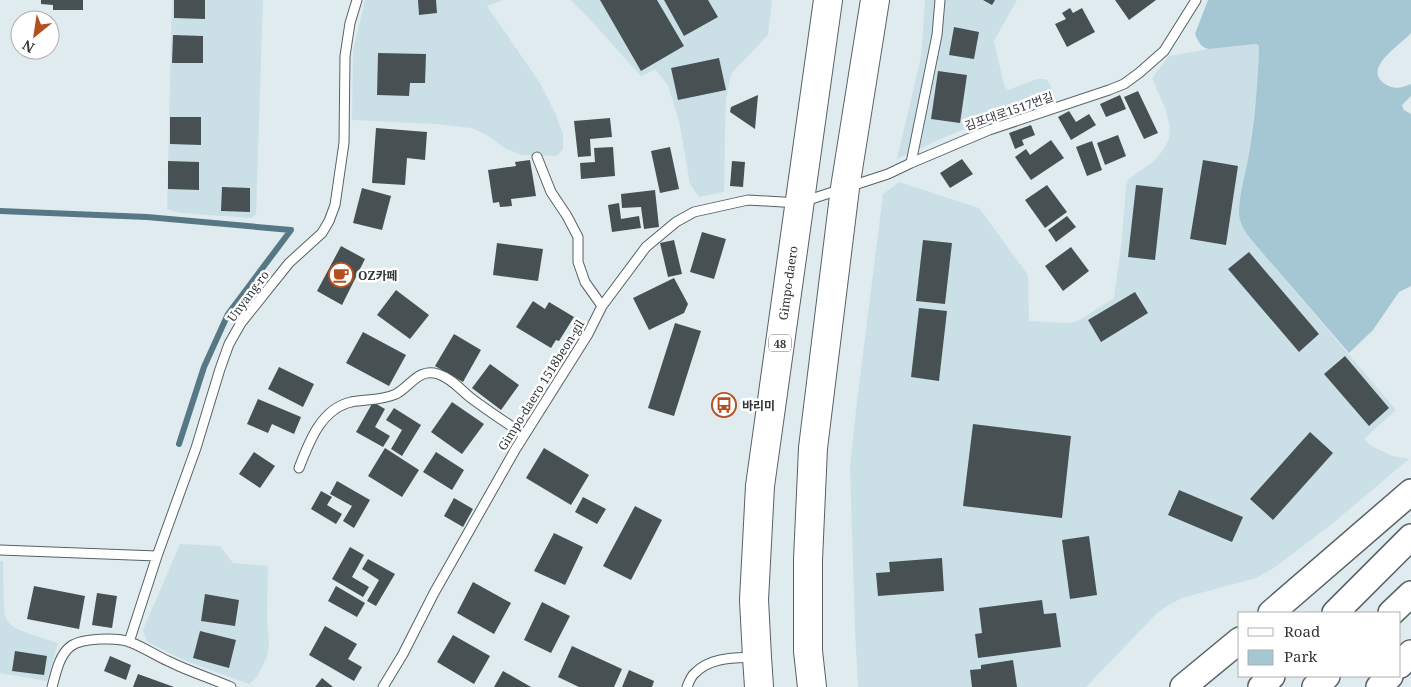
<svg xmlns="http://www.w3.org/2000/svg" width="1411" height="687" font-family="'Noto Serif','Noto Sans KR',serif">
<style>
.built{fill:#cbe0e6}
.green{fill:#a5c7d4}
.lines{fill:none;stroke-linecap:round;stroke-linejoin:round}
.stream{stroke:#567884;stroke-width:6}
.building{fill:#475154}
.lane-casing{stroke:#576165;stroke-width:11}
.secondary-casing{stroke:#576165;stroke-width:28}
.primary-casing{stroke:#576165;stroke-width:30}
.lane{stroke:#fff;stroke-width:9}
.secondary{stroke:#fff;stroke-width:25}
.primary{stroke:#fff;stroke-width:28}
.labels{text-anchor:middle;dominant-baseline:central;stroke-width:5;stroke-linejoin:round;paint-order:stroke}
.shield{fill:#fff;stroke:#707274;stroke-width:1}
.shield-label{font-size:11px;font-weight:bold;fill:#323638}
.street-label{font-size:12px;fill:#323638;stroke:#fff}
.poi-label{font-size:12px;font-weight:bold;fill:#323638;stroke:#fff;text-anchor:start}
</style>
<rect width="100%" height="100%" fill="#dfebef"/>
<path class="built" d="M172 0H263L256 214 252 218 180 213 167 209Z
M365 0H504L487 6 540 83 556 115 563 134V149L557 156 522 155 506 149 487 135 471 128 436 124 352 120 353 51Z
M570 0H772L768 35 731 74 726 99 725 132 724 192 699 197 690 184 679 121 668 85 655 69 641 76 587 16Z
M925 0H1017L994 41 1004 85 1008 90 1037 79H1046L1051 86 1055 98 1007 113 947 136 897 159 921 57Z
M1256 44 1259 46 1258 83 1249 152 1241 199 1239 214 1260 250 1396 410 1364 439 1373 447 1393 456 1409 459 1333 523 1274 568 1256 578 1182 598 1167 606 1157 613 1086 687H858L855 630 850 467 857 401 883 194 899 182 979 208 1028 275 1029 321 1071 323 1078 321 1114 298 1122 239 1126 185 1129 179 1155 160 1163 150 1169 139 1170 127 1165 108 1152 78 1169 56 1209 49Z
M180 544 220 546 233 563 268 566 267 619 269 641 267 657 257 677 249 684 186 661 147 642 143 630Z
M0 561H3L4 607 5 616 9 623 15 628 27 633 58 643 47 681 0 673Z"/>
<path class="green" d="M1208 0H1411V33C1402 44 1361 68 1385 84 1394 90 1402 88 1411 84V96L1402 105 1404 110 1411 114V286L1399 292 1373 330 1349 353 1260 250C1251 239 1240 228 1239 214 1239 194 1246 173 1249 153 1255 118 1258 82 1259 46L1256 44 1209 49C1201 48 1198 41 1195 34Z"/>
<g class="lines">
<path class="stream" d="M0 211 147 217 291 230 228 314 204 367 179 444"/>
</g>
<path class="building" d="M41 0H83V10H53V5L41 4Z
M174 0H205V19L174 18Z
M418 0H436L437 13 419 15Z
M600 0H657L684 46 641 71Z
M664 0H708L718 17 684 36Z
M983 0H995L992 5Z
M1115 0H1156L1129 20Z
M1070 8 1073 13 1082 8 1095 32 1067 47 1055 24 1066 19 1062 13Z
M954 27 979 32 974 59 949 55Z
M173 35 203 36V63H172Z
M378 53 426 54 425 83H410L409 96 377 95Z
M719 58 726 90 678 100 671 68Z
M938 71 967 75 960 123 931 119Z
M1138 91 1158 133 1144 139 1124 97Z
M758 95 755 129 730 112 731 107Z
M1120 95 1126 109 1106 117 1100 104Z
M1069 111 1076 122 1089 114 1096 125 1071 140 1058 117Z
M170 117H201V145L170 144Z
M610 118 612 137 590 139 591 156 578 157 574 121Z
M1031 125 1035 135 1022 140 1024 145 1015 149 1009 133Z
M376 128 427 132 425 160 407 158 405 185 372 183Z
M1118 135 1126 156 1105 165 1097 143Z
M1051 140 1064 158 1031 180 1015 157 1026 149 1030 155Z
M1092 141 1102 170 1087 176 1076 147Z
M613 147 615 176 581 179 580 163 595 162 594 148Z
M670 147 679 189 660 193 651 151Z
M962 159 973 174 950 188 940 173Z
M530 160 536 196 511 199 512 206 500 207 499 202 493 203 488 170 516 166 515 162Z
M1203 160 1238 166 1226 245 1190 239Z
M168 161 199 162V190L168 189Z
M732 161 745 162 743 187 730 186Z
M1047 185 1067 212 1045 228 1025 200Z
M1136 185 1163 188 1155 260 1128 257Z
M222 187 250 188V212L221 211Z
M362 188 391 196 382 230 353 223Z
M655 190 659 227 644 229 641 207 622 208 621 194Z
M619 203 621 219 639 216 641 228 612 232 608 205Z
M1067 216 1076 227 1056 242 1048 230Z
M702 232 726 239 714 279 690 272Z
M674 240 682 274 668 277 660 243Z
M923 240 952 243 945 304 916 301Z
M497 243 543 249 538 281 493 275Z
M341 246 365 259 342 305 317 291Z
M1071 247 1089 271 1063 291 1045 266Z
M1249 252 1319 334 1299 352 1228 269Z
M674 278 688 304 684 313 649 330 633 298Z
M396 290 429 315 410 339 377 315Z
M1135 292 1148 313 1101 342 1088 320Z
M533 301 545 309 549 302 574 317 559 341 556 340 551 348 516 327Z
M919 308 947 311 939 381 911 377Z
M675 323 701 331 674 416 648 408Z
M363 332 406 355 389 386 346 363Z
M454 334 481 350 463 382 435 366Z
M1345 356 1389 408 1369 426 1324 374Z
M490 364 519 385 501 410 472 388Z
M279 367 314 384 303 407 268 389Z
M258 399 301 417 294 434 272 424 268 433 247 424Z
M373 402 385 409 375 427 390 436 383 447 356 432Z
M452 402 484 424 462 454 431 432Z
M394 408 421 425 402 456 391 449 402 430 386 420Z
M973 424 1071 436 1062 518 963 506Z
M1310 432 1333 453 1273 520 1250 499Z
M385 448 419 470 402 497 368 476Z
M544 448 589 475 571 505 526 478Z
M254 452 275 466 260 488 239 474Z
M436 452 464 470 452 490 423 472Z
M337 481 370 500 354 528 343 521 352 506 330 494Z
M1179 490 1243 517 1232 542 1168 515Z
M321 491 332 497 327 505 342 514 336 524 311 509Z
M583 497 606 509 597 524 575 512Z
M454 498 473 509 463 527 444 516Z
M635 506 662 520 631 580 603 566Z
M554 533 583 547 565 585 534 571Z
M1089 536 1097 595 1070 599 1062 540Z
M350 547 364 555 352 577 369 587 363 597 332 579Z
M942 558 944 591 878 596 876 573 890 572 889 562Z
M368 559 395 574 376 606 367 601 379 580 362 569Z
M473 582 511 603 494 634 457 613Z
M34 586 85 596 79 629 27 619Z
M336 586 365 603 357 617 328 601Z
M97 593 117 596 112 628 92 625Z
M205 594 239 600 235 626 201 621Z
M1042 600 1044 614 1056 613 1061 647 978 658 975 634 982 633 979 608Z
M542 602 570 616 551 653 524 640Z
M325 626 357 644 348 659 362 667 354 681 309 655Z
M200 631 236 640 229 668 193 658Z
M453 635 490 656 474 684 437 662Z
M572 646 622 669 614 687H579L558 677Z
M15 651 47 656 44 675 12 671Z
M110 656 131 665 126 680 104 671Z
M1013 660 1017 687H972L970 670 981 669V665Z
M629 670 654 681 652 687H622Z
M503 671 531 687H494Z
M138 674 174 687H133Z
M322 678 333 687H315Z"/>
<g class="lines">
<defs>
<path id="lane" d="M537 157 551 192 567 216 578 237V262L585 282 602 306
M911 163 937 35 940 0
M299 468C309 442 321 409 351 402 367 399 380 401 396 394 411 386 418 368 438 374 451 378 461 390 471 398 488 411 507 423 524 435
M0 550 157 556
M129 642 157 556 196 448 220 369 229 344 241 323 289 263 322 233 329 221 335 205 344 143 345 56 350 23 357 0
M52 687C56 673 59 655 71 646 82 638 117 637 130 642 143 647 155 655 168 661 188 671 210 678 231 687
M383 687 403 654 434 593 515 450 588 334 602 306 646 247 676 222 694 212 748 200 799 203 888 174 911 163 989 130 1109 90 1124 84 1139 73 1164 51 1196 0
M687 687C689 682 691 676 695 673 710 657 734 658 755 657"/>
<path id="secondary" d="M1271 613 1411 492
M1335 613 1411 537
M1391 613 1411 594
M1400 665 1411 653
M1183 687 1240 640
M1261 687 1272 676
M1315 687 1327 676
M1379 687 1390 676"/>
<path id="primary" d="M759 687 757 657 754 600 760 486 828 0
M812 687 808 651V560L813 448 845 188 875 0"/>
</defs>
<use href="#lane" class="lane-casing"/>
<use href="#secondary" class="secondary-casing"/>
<use href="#primary" class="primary-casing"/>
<use href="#lane" class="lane"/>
<use href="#secondary" class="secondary"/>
<use href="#primary" class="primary"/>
</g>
<defs>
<symbol id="cafe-ring" viewBox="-11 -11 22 22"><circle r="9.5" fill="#fff" stroke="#b44f20" stroke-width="1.5"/><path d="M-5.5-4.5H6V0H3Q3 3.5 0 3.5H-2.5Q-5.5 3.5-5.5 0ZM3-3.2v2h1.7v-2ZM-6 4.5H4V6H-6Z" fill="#b44f20"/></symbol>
<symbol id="bus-ring" viewBox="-11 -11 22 22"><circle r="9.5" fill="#fff" stroke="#b44f20" stroke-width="1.5"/><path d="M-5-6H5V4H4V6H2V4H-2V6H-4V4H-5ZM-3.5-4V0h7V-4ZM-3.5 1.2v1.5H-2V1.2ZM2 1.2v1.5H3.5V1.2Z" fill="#b44f20"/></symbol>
</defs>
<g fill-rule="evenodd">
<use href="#cafe-ring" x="327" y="261" width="28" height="28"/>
<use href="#bus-ring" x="710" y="391" width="28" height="28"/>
</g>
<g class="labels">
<rect class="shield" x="769" y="334.5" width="22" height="17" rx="4"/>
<g class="shield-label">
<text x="780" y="343">48</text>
</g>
<g class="street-label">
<text transform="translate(1009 111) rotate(-19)">김포대로1517번길</text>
<text transform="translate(788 283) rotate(-82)">Gimpo-daero</text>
<text transform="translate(248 296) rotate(-53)">Unyang-ro</text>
<text transform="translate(541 385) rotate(-58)">Gimpo-daero 1518beon-gil</text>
</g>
<g class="poi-label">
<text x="358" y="275">OZ카페</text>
<text x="742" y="405">바리미</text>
</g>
</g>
<rect x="1238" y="612" width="162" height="65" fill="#ffffff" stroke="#adafaf"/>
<rect x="1248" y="628" width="25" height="8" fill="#ffffff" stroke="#adafaf"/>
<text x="1284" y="637" font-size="15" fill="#323638">Road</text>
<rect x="1248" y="650" width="25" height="15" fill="#a5c7d4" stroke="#adafaf"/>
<text x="1284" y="662" font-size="15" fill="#323638">Park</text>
<g transform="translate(35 35) rotate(210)"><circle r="24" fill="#ffffff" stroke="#adafaf"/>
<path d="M0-4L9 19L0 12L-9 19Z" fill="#b44f20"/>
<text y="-8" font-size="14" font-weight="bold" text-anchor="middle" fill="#323638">N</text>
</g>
</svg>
